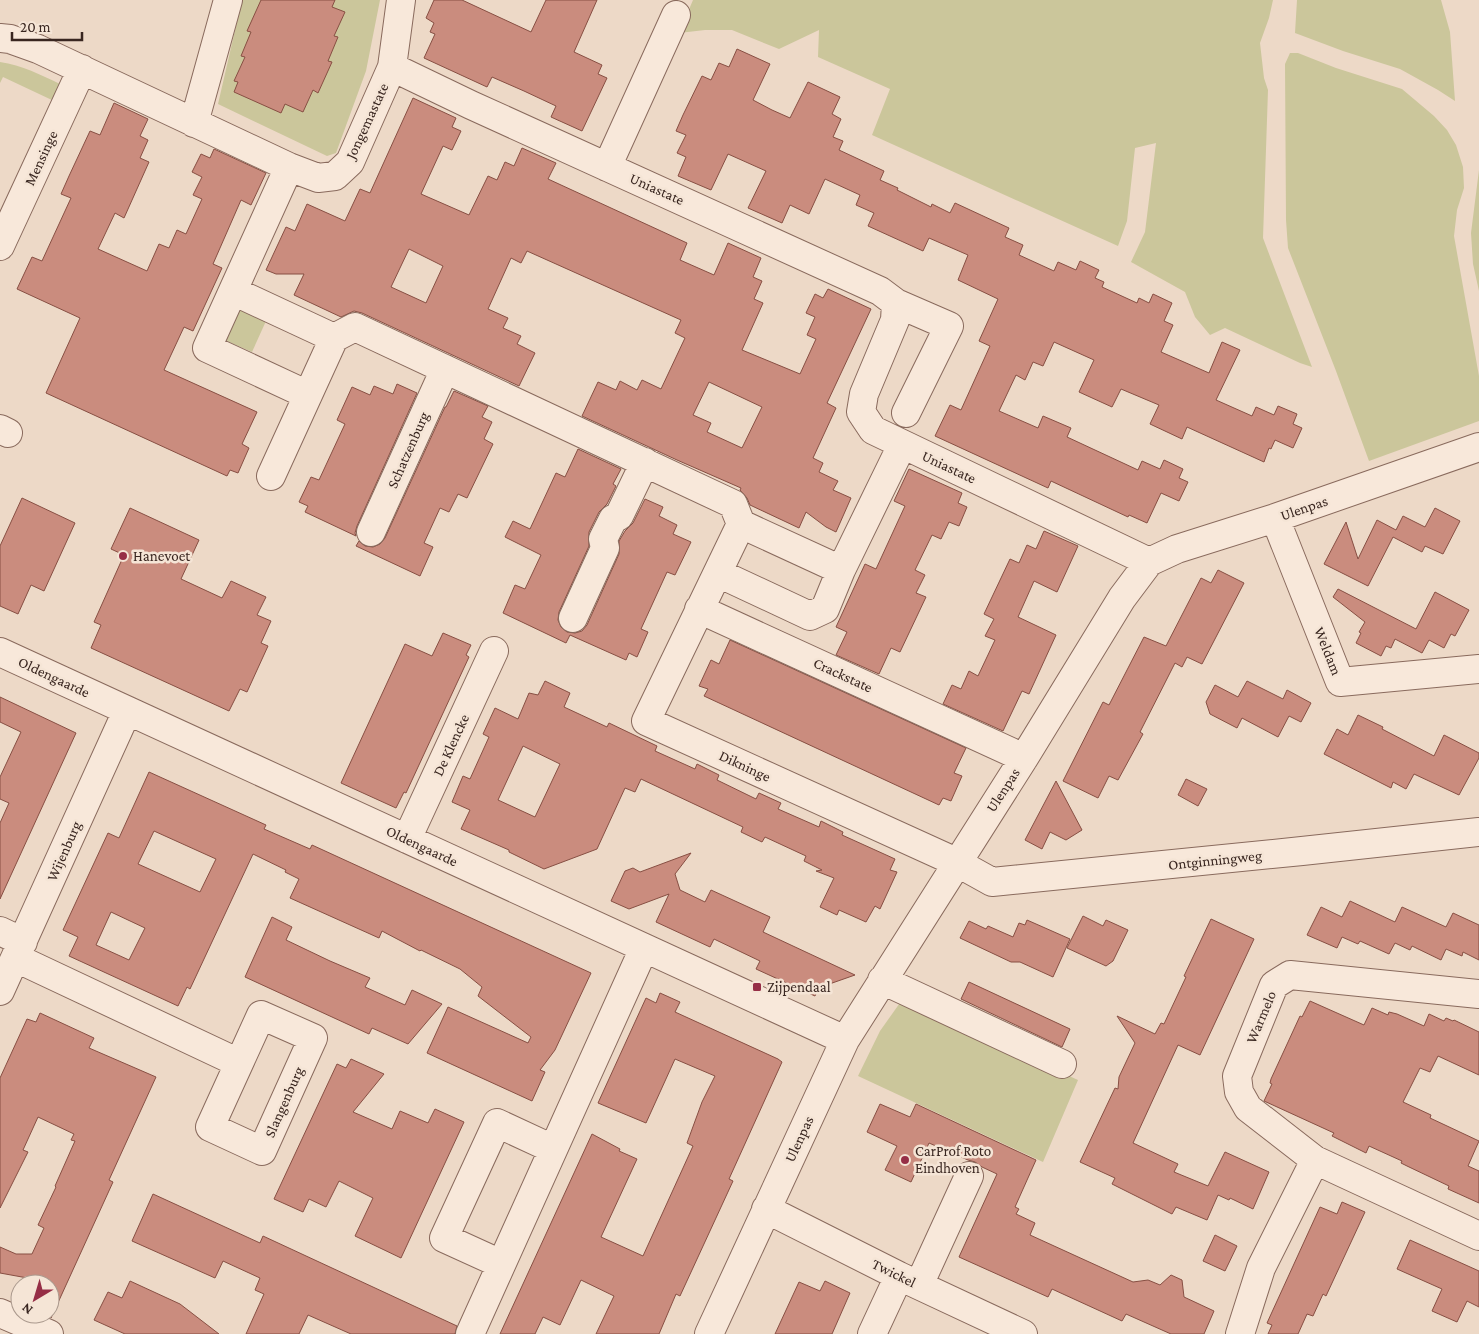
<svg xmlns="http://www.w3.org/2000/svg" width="1479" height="1334" font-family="'Crimson Pro',serif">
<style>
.green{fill:#cbc69b}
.building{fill:#ca8c7e;stroke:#874f43;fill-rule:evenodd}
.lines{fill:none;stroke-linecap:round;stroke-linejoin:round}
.minor-casing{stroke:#896a5d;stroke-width:30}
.minor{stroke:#f8e8da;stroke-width:28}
.poi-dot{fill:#962e46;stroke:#f5e5d6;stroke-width:2}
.labels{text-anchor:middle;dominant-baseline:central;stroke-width:5;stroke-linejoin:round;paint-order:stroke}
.street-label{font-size:15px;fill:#392620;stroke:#f5e5d6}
.poi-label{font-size:15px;fill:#392620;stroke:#f5e5d6;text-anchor:start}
</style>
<rect width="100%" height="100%" fill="#edd9c7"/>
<path class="green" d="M242 0H380L366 71 336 153 327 156 218 104Z
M693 0H1273L1269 18 1260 43 1264 78 1268 90 1263 238 1312 367 1300 363 1225 328 1210 335 1195 317 1185 292 1131 262 1145 232 1156 143 1135 148 1127 221 1118 246 872 135 890 89 818 57 819 30 779 49 732 30H705L679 33Z
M1297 0H1441L1450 32 1455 101 1438 90 1400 69 1343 51 1295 33Z
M1290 53H1298L1336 68 1402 89 1434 116 1447 130 1456 145 1463 167 1464 188 1457 210 1454 236 1479 376V421L1369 461 1336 371 1288 248 1286 220 1285 64Z
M0 62C22 65 41 75 60 84L54 101 3 77 0 83Z
M1479 170V291L1473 264 1471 233Z
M236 308 266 321 252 352 222 339Z
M902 1000 1078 1080 1043 1162 858 1076 880 1031Z"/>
<path class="building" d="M261 0H335L332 7 345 12 334 36 338 37 328 61 332 62 318 93 313 90 303 112 285 104 281 113 234 92 238 82 234 81 245 57 241 56 251 32 247 31Z
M434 0H462L531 32 546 0H597L574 52 602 65 598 74 607 78 582 131 551 117 556 106 524 91 492 77 487 87 424 58 435 34 430 32 434 23 426 18Z
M737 49 770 64 753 100 772 110 790 118 808 82 840 97 832 114 841 119 833 137 843 141 839 150 884 171 880 180 898 188 897 190 931 207 932 204 950 213 955 203 1009 228 1005 237 1023 245 1019 255 1054 271 1058 262 1076 270 1080 261 1099 270 1095 278 1104 282 1102 287 1137 303 1139 298 1149 303 1153 294 1172 303 1164 321 1173 325 1161 352 1209 373 1222 342 1240 350 1216 400 1252 416 1256 407 1274 415 1278 406 1297 414 1293 424 1302 428 1293 448 1275 440 1271 449 1269 448 1264 462 1187 427 1182 439 1150 424 1159 405 1121 389 1112 407 1079 392 1094 360 1054 342 1043 366 1033 362 1025 380 1016 375 999 411 1038 428 1043 416 1071 428 1067 437 1138 470 1142 461 1160 469 1164 460 1183 469 1179 478 1188 482 1179 501 1161 493 1147 523 1129 515 1128 517 1051 481 1048 488 935 436 950 405 961 410 990 346 979 341 998 299 958 280 968 255 929 238 923 251 868 226 874 213 856 205 860 195 825 179 809 214 790 205 782 223 748 208 766 171 728 154 711 190 678 176 686 157 677 153 686 135 676 131 683 115 702 76 711 80 719 63 729 67Z
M413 98 456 118 452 127 461 131 452 150 443 146 421 194 469 215 488 176 497 180 505 162 514 166 522 148 556 163 548 179 687 243 680 260 714 275 728 243 761 258 753 277 762 281 754 299 763 303 742 350 800 374 816 339 807 335 815 317 806 313 815 294 823 298 828 289 871 309 827 403 836 408 813 458 823 463 819 472 838 481 833 490 851 498 836 532 826 527 806 512 799 528 750 505 747 498 740 490 741 488 677 460 582 416 598 382 616 390 620 381 637 390 642 380 661 389 685 338 675 333 681 320 527 251 521 263 511 258 488 309 508 318 503 328 521 336 517 344 535 353 519 386 362 313 354 311 341 317 294 295 304 274H276L266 270 286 227 295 231 307 204 345 221 360 189 370 193ZM409 249 443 266 426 303 391 287ZM709 382 762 407 742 448 707 432 711 423 693 415Z
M114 103 148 119 140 136 148 140 140 158 149 162 124 218 115 213 98 249 147 271 159 244 169 248 177 230 186 234 202 199 193 195 202 177 192 172 201 154 210 158 214 149 266 173 251 205 241 200 213 264 222 268 193 331 184 327 164 370 257 412 242 444 249 448 238 473 230 470 227 476 46 393 80 318 17 289 32 257 42 261 71 198 61 194 69 176 90 131 100 135Z
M397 384 417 393 357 526 355 533 356 536 305 512 308 506 299 502 311 477 319 480 345 424 337 420 352 387 370 395 374 386 393 394Z
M454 391 488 406 482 417 492 422 484 439 493 444 467 498 458 494 449 512 440 508 424 543 433 547 420 576 356 546 359 541 365 546 373 547 380 544 385 538 445 407H446Z
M578 449 621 469 613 484 616 486 607 504 599 512 589 532V546L559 612 558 620 561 627 567 632 575 633 582 631 587 625 619 554V541L625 531 633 523 645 499 663 507 659 516 677 525 673 534 691 542 675 575 667 572 641 629 648 632 637 657 629 653 626 660 570 635 566 643 503 613 515 585 525 589 541 555 505 537 513 521 530 529 556 473 565 477Z
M909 469 962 493 958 503 967 507 959 526 949 522 941 539 932 535 915 570 925 575 916 593 926 597 900 652 891 648 879 674 836 655 847 632 836 627 865 564 876 569 905 506 894 501Z
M22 498 75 523 44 591 31 585 18 614 0 606V546Z
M130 508 199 540 181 579 222 598 231 581 266 597 257 615 271 621 261 643 268 646 247 692 240 689 229 711 91 648 101 625 94 622 124 555 111 549Z
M1435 508 1460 521 1443 554 1425 546 1422 552 1393 537 1368 586 1324 564 1346 522 1358 559 1377 520 1396 530 1403 516 1425 527Z
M1044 531 1078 546 1057 592 1034 581 1018 617 1056 635 1029 694 1022 691 1003 731 943 704 952 685 961 689 969 671 978 676 995 640 985 636 994 619 984 614 1010 559 1019 563 1027 545 1036 549Z
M1218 570 1244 583 1202 664 1187 657 1182 667 1175 663 1140 732 1143 734 1118 780 1109 776 1098 798 1063 781 1103 702 1109 705 1144 637 1166 646 1201 578 1211 583Z
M1338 589 1416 629 1435 592 1469 610 1455 636 1451 634 1444 648 1429 640 1422 653 1395 639 1391 648 1386 646 1381 656 1356 643 1361 633 1359 632 1365 622 1333 597Z
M443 633 471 645 466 655 469 657 406 793 404 792 396 808 341 783 405 644 432 656Z
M730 640 966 748 954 773 962 776 951 801 943 798 939 805 704 696 708 689 699 686 711 660 719 664Z
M545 681 570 693 564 707 607 727 609 723 657 746 655 751 695 769 697 764 719 775 717 780 756 799 759 793 781 803 778 809 819 827 821 821 843 832 842 835 895 859 890 870 897 872 880 909 875 906 866 922 839 910 837 915 820 907 834 878 816 871 822 870 804 861 806 856 765 837 762 842 741 832 743 827 641 779 635 792 625 788 597 849 544 869 509 852V850L461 829 470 810 452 802 463 776 470 779 489 737 483 734 495 708 518 719 529 693 538 695ZM523 746 560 764 535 817 498 800Z
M1247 681 1283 699 1287 690 1311 703 1301 722 1289 716 1278 737 1242 718 1237 728 1210 714 1206 702 1215 685 1238 697Z
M0 697 76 733 0 899V823L9 803 0 799V777L21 732 0 722Z
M1358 715 1383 727 1382 729 1434 756 1444 735 1479 753V758L1459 795 1414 774 1406 789 1393 782 1391 788 1324 754 1337 729 1348 735Z
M149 772 266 825 264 829 310 849 312 845 591 973 555 1050 540 1070 545 1072 532 1101 427 1053 448 1007 528 1043 531 1037 478 996 482 987 460 969 421 950 420 951 382 931 379 938 290 898 299 879 285 872 286 870 253 854 190 989 187 987 178 1006 69 956 78 937 63 930 108 833 119 838ZM154 831 216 859 200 892 138 864ZM111 912 145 928 129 960 96 945Z
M1186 779 1207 789 1198 806 1178 795Z
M1056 781 1082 830 1066 840 1050 832 1042 849 1025 840Z
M691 853 675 874 680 890 705 902 711 890 770 917 763 932 855 975 818 988 815 996 756 969 760 961 714 939 710 947 656 922 669 894 629 909 611 901 625 871 633 868 640 872Z
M1350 901 1395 922 1402 907 1446 927 1453 913 1479 925V960L1463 952 1462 956 1446 949 1441 960 1412 946 1410 950 1395 943 1389 954 1360 941 1358 944 1342 937 1337 948 1307 935 1321 907 1342 917Z
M1083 916 1103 926 1106 920 1128 930 1113 961 1106 966 1067 948Z
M272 917 292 927 286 940 330 961 370 978 365 987 405 1005 412 990 442 1004 408 1044 372 1028 369 1034 245 977Z
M1211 919 1254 939 1200 1055 1178 1045 1133 1143 1178 1164 1174 1172 1208 1186 1225 1152 1269 1172 1253 1209 1230 1198 1229 1200 1218 1195 1207 1220 1176 1207 1172 1214 1112 1184 1115 1178 1080 1162 1115 1088 1118 1089 1119 1077 1135 1043 1117 1016 1155 1034 1161 1023 1164 1024 1186 977 1184 976Z
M1027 920 1070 939 1053 977 1020 962H1011L960 938 969 921 986 929 988 926 1013 937 1019 923 1025 925Z
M969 982 1070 1029 1062 1047 961 999Z
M660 993 680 1002 675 1012 778 1059 782 1062 729 1179 733 1181 680 1296 676 1294 659 1334H596L614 1296 581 1280 560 1325 543 1317 535 1334H500L592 1134 620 1149 619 1151 637 1159 601 1237 643 1256 693 1146 687 1143 702 1102 715 1076 675 1059 646 1123 598 1103 646 998 656 1003Z
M1310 1001 1364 1025 1372 1008 1388 1015 1389 1012 1397 1014 1424 1026 1429 1014 1444 1021 1446 1018 1453 1021 1454 1020 1479 1032V1075L1438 1056 1430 1072 1420 1068 1403 1102 1431 1115 1430 1118 1479 1141 1468 1166 1479 1171V1203L1448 1189 1449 1186 1407 1166 1401 1163 1402 1161 1369 1146 1366 1153 1332 1136 1334 1133 1264 1101 1272 1084 1270 1083 1271 1079 1300 1016 1302 1017Z
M40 1013 94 1038 89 1048 156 1077 109 1180 113 1182 51 1318 50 1284H31L33 1279 0 1273V1247L16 1254H32L44 1228 38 1225 56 1187 55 1186 75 1141 71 1140 74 1134 38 1117 23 1150 28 1152 0 1208V1078L27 1019 36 1022Z
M351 1059 384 1074 353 1112 392 1129 400 1111 428 1123 435 1109 464 1122 401 1258 355 1236 373 1198 339 1181 326 1207 309 1199 303 1212 274 1199 337 1064 346 1068Z
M880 1104 910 1117 916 1104 1036 1160 1015 1207 1019 1209 1016 1214 1035 1223 1030 1235 1133 1282 1148 1280 1160 1285 1171 1275 1182 1280 1184 1297 1214 1311 1204 1334H1171L1126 1314 1122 1321 1052 1289 1048 1297 959 1257 997 1174 982 1167 975 1162 968 1160 929 1143 911 1182 885 1170 897 1146 867 1132Z
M153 1194 260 1243 263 1236 457 1326 455 1334H351L308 1315 299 1334H246L264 1294 255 1290 260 1278 223 1261 215 1278 132 1241Z
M1342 1202 1365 1212 1326 1296 1323 1294 1313 1316 1307 1314 1298 1334H1268L1272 1325 1267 1323 1320 1207 1337 1214Z
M1215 1235 1237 1246 1225 1271 1203 1261Z
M1410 1240 1479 1271V1307L1467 1301 1457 1322 1432 1311 1442 1289 1397 1269Z
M130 1281 180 1304 219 1334H125L94 1320 108 1292 122 1298Z
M825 1281 850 1293 832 1334H775L799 1282 820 1291Z"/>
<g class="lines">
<defs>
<path id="minor" d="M0 38 10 39 38 49 289 167 318 178 335 176 350 162 392 67 401 0
M392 67 471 105 880 291 896 303 949 326 906 413
M194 123 228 0
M289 167 207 348 308 395
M607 167 676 15
M0 246 82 69
M233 291 334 338
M896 303 895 320 864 394 861 412 873 430 1149 562
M0 429 8 433
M271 476 334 338 355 327 733 504 741 524
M1275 518 1340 682 1479 669
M371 532 445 369
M841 570 741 524 646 721 956 862 992 882 1302 851 1479 832
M718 573 810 616 825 609 841 570 902 445
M699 609 1024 758
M573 618 605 548 603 539 613 519 619 516 645 462
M0 652 845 1040
M407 839 494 651
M0 931 23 942
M16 958 239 1063
M882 980 1062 1064
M0 991 127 711
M1479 994 1290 975 1274 985 1237 1076 1239 1092 1248 1108 1315 1160 1479 1236
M261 1015 313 1038 262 1151 210 1127Z
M766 1209 899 1276 1023 1334
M501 1264 444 1238 497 1123 553 1149
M919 1285 969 1176
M0 1313 49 1334
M470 1334 644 948
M709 1334 845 1040 1024 758 1122 598 1149 562 1177 549 1275 518 1479 447
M872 1334 899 1276
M1240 1334 1261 1268 1315 1160"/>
</defs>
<use href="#minor" class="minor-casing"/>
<use href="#minor" class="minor"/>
</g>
<g class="poi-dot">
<circle cx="123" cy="556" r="5"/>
<rect x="752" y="982" width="10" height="10" rx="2.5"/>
<circle cx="905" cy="1160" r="5"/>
</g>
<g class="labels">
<g class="street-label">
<text transform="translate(367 121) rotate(-65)">Jongemastate</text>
<text transform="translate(41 158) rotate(-65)">Mensinge</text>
<text transform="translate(657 189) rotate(24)">Uniastate</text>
<text transform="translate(408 450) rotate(-66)">Schatzenburg</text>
<text transform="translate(949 467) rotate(25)">Uniastate</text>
<text transform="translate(1304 508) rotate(-19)">Ulenpas</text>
<text transform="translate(1328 651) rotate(68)">Weldam</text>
<text transform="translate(843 675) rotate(25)">Crackstate</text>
<text transform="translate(54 677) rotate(25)">Oldengaarde</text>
<text transform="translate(451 745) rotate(-65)">De Klencke</text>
<text transform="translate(745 766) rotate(25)">Dikninge</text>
<text transform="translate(1003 790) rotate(-57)">Ulenpas</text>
<text transform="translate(422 846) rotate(25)">Oldengaarde</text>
<text transform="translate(64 851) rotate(-66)">Wijenburg</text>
<text transform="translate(1215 860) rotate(-6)">Ontginningweg</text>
<text transform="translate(1261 1017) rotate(-67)">Warmelo</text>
<text transform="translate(284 1102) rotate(-66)">Slangenburg</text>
<text transform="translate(799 1139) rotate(-65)">Ulenpas</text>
<text transform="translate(894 1273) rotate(26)">Twickel</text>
</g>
<g class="poi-label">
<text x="133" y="556">Hanevoet</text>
<text x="767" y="987">Zijpendaal</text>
<text x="915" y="1151">CarProf Roto<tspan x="915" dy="17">Eindhoven</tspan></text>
</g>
</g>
<g transform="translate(35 1299) rotate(218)"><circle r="24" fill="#f5e5d6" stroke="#aa998d"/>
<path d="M0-4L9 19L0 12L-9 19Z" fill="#962e46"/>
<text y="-8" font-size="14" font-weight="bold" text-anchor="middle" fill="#392620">N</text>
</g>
<path d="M12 32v8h70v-8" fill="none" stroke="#392620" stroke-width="2.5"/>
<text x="20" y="32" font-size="15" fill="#392620" stroke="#f5e5d6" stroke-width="4" paint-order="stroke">20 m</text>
</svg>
